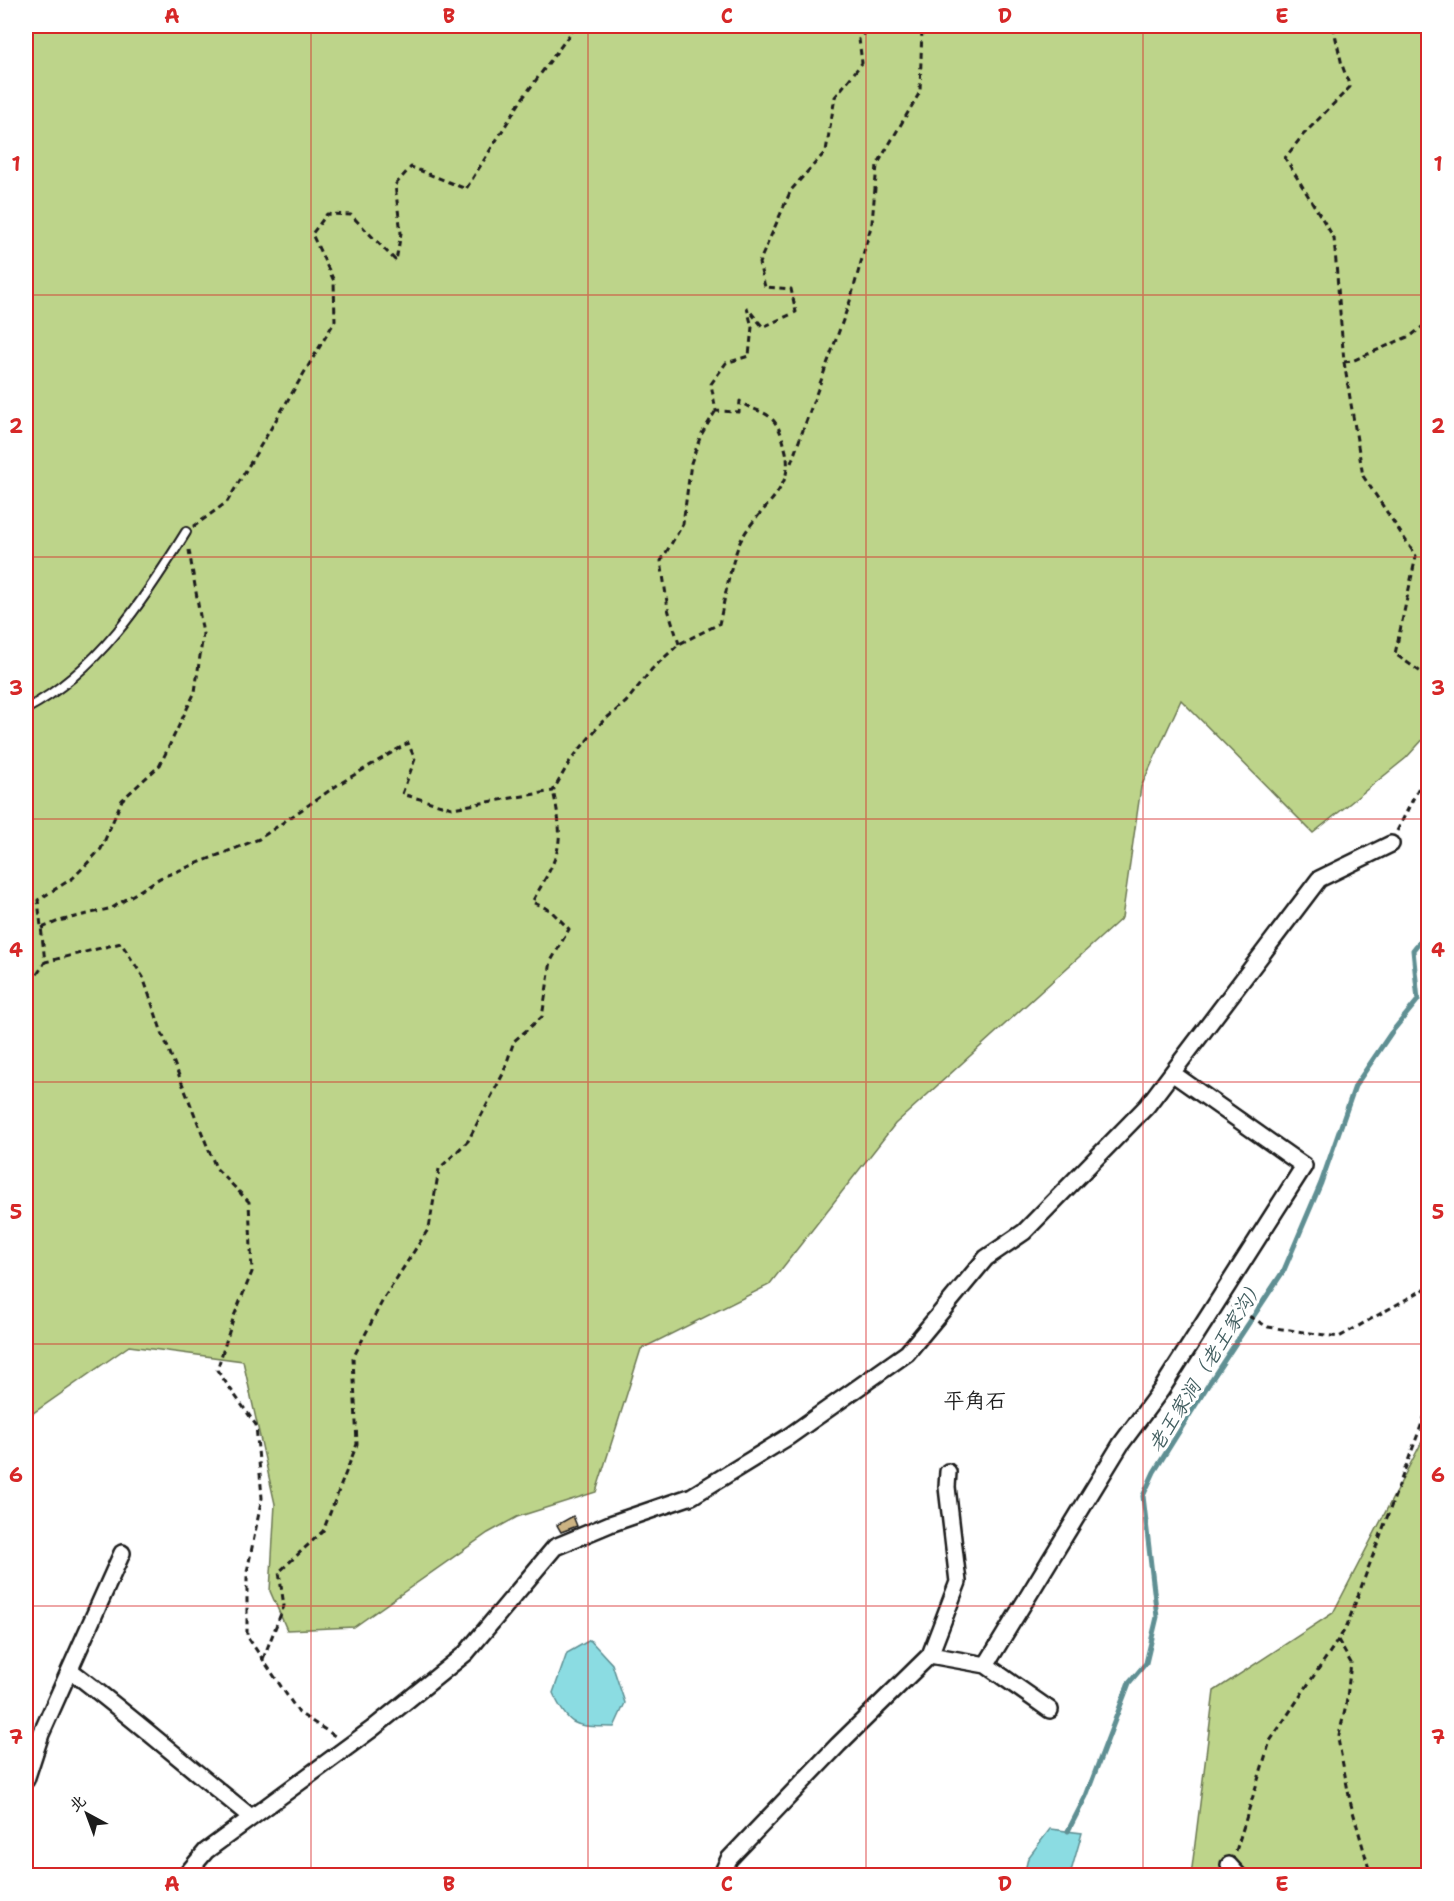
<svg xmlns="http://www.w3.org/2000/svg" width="1454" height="1901" font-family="'Shantell Sans','LXGW WenKai TC',sans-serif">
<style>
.green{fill:#bdd48a;stroke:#6c7853;stroke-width:1.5}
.water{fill:#8bdce2;stroke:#5f8f93;stroke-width:1.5}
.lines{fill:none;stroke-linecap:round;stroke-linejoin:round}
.stream{stroke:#5f8f93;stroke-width:5}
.building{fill:#ccb383;stroke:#1c1c1c;stroke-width:1.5}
.lane-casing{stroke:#1c1c1c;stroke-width:12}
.street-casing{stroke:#1c1c1c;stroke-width:20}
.path{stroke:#1c1c1c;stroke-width:3;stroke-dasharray:6 4.5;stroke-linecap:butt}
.lane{stroke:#fff;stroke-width:8}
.street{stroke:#fff;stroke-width:15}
.grid{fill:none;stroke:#d62828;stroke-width:1.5;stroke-opacity:0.55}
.labels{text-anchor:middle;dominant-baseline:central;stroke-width:6;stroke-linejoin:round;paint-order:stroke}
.water-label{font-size:20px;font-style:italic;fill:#435f61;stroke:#fff}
.quarter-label{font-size:21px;fill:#1c1c1c;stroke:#fff}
.neatline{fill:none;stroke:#d62828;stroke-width:2}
.grid-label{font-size:20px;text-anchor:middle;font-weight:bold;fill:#d62828}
</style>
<rect width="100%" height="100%" fill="#fff"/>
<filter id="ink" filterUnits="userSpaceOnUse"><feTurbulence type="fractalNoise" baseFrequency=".0167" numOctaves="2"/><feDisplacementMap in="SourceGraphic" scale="12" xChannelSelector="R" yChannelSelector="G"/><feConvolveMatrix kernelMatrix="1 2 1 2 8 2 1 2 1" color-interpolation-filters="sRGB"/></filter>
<g filter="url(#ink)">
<path class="green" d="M26 26H1428V734L1406 758 1313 833 1181 700 1141 787 1122 918 895 1124 769 1285 641 1349 596 1492 517 1517 488 1533 354 1627 287 1630 270 1591 275 1504 243 1361 129 1346 26 1418Z
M1428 1430V1875L1191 1876 1214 1691 1333 1613Z"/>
<path class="water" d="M590 1640 612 1664 625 1703 614 1727C577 1726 570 1730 553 1693L567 1653Z
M1050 1829 1082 1833 1070 1875H1024L1028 1858Z"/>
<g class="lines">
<path class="stream" d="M1068 1831 1086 1796 1129 1683 1146 1663 1157 1617 1143 1496 1154 1472 1210 1382 1284 1270 1321 1183 1355 1086 1391 1033 1418 1000 1413 950 1428 931"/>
</g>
<path class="building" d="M573 1516 577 1526 561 1532 557 1525Z"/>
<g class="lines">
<defs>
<path id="lane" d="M26 709C98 671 144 600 186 532"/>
<path id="street" d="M930 1655 986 1665 1121 1444 1161 1390 1304 1166 1172 1073
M986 1665 1050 1710
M70 1670C132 1717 190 1768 251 1817
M26 1780 41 1734 122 1553
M1229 1865 1239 1876
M185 1876 206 1851 372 1729 466 1653 555 1547 610 1524 692 1496 788 1437 907 1353 986 1258 1024 1232 1147 1106 1319 879 1391 844
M721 1876 729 1859 838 1745 930 1655 958 1582 947 1487 948 1472"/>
</defs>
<use href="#lane" class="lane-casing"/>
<use href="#street" class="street-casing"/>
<path class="path" d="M1333 26 1342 65 1350 87 1303 135 1285 158 1334 238 1344 362 1363 476 1416 556 1395 654 1428 677
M1344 362 1352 361 1412 335 1428 322
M791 463 850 301 872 223 877 165 920 92 922 26
M193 527 227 502 335 321 334 281 312 234 327 214 351 215 396 261 401 233 395 185 411 167 466 189 522 99 576 26
M189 550 203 634 195 692 160 765 122 800 101 849 73 878 38 900 45 962 121 943 143 977 162 1033 216 1168 249 1202 252 1272 234 1316 217 1370 256 1425 262 1498 247 1572V1636L299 1713 335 1736
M679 644 668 609 661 561 683 524 691 463 701 435 715 412
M1397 831 1428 769
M42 928 59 921 112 908 160 878 259 839 339 784 408 743 415 759 402 794 452 808 553 791 570 761 602 722 626 702 652 669 679 644 719 624C725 599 729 571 738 547 753 508 798 493 785 448 783 438 779 426 772 419 764 410 749 410 740 401L739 412 716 411 711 384 726 363 749 356 752 327 747 308 763 327 796 312 791 289 765 287 759 263 791 190 826 151 835 97 862 63 859 39 870 26
M26 992 45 962
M1231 1306 1268 1327 1339 1337 1428 1287
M1338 1640 1351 1663 1346 1706 1338 1739 1350 1801 1371 1876
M263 1659 284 1606 279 1572 323 1531 357 1444 353 1358 384 1298 429 1228 439 1169 468 1141 503 1074 514 1041 542 1017 551 961 569 929 550 910 532 902C559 855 566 846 553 791
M1236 1851 1270 1741 1346 1628 1428 1407"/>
<use href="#lane" class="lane"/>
<use href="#street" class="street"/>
</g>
</g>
<path class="grid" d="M311 26V1876M588 26V1876M866 26V1876M1143 26V1876M26 295H1428M26 557H1428M26 819H1428M26 1082H1428M26 1344H1428M26 1606H1428"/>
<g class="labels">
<g class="water-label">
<text transform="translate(1206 1365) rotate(-58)">老王家涧（老王家沟）</text>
</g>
<g class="quarter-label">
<text x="975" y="1401">平角石</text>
</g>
</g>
<rect width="1454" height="1901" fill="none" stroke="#fff" stroke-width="66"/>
<g transform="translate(87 1814) rotate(319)" stroke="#ffffff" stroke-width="4.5" paint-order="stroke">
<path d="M0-4.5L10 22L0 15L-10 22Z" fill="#1c1c1c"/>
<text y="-9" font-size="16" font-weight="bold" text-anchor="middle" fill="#1c1c1c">北</text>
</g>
<rect x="33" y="33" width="1388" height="1835" class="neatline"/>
<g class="grid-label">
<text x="172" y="23">A</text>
<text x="449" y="23">B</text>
<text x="727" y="23">C</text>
<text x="1005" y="23">D</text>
<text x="1282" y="23">E</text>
<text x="16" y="171">1</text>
<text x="1438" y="171">1</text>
<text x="16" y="433">2</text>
<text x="1438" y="433">2</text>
<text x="16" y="695">3</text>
<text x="1438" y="695">3</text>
<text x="16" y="957">4</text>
<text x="1438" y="957">4</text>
<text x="16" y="1219">5</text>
<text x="1438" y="1219">5</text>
<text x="16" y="1482">6</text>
<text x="1438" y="1482">6</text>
<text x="16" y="1744">7</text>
<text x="1438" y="1744">7</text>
<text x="172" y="1891">A</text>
<text x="449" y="1891">B</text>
<text x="727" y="1891">C</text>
<text x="1005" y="1891">D</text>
<text x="1282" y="1891">E</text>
</g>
</svg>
